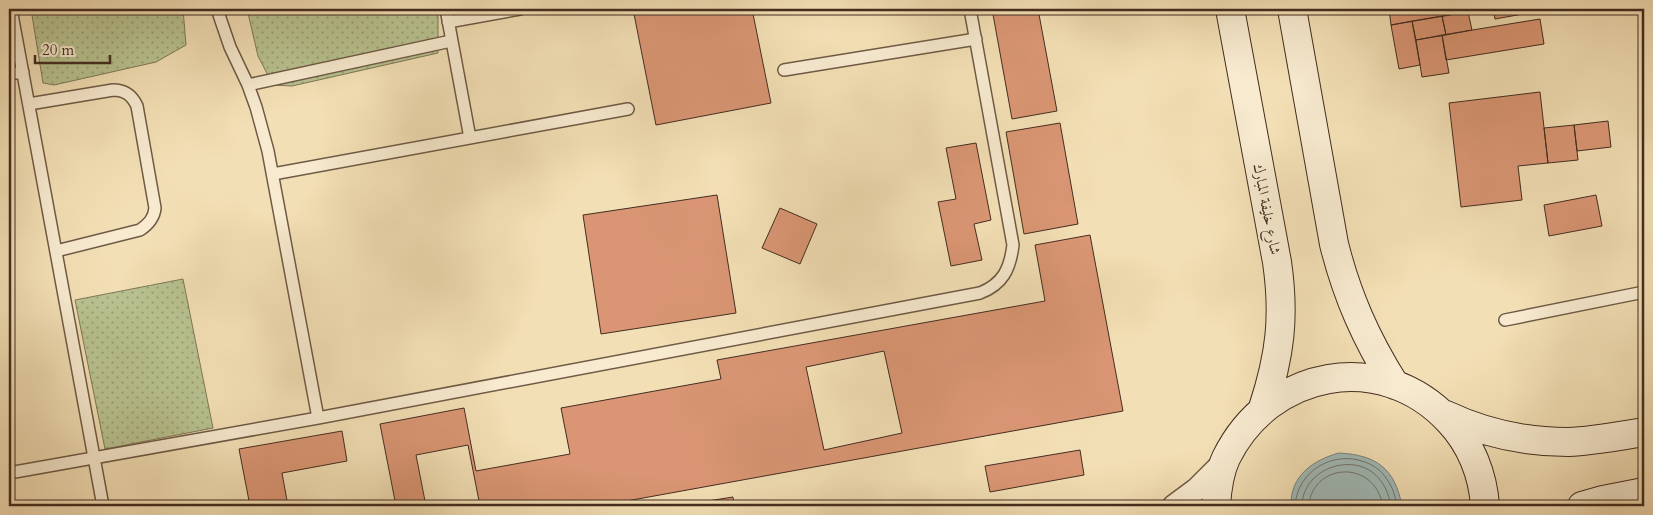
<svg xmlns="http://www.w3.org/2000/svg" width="1653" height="515" font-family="Cardo,Amiri,serif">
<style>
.park{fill:url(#park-dots);stroke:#7e7858}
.water{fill:#a1bab9;stroke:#7b827c}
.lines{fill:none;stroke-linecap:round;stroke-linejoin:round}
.shore{stroke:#72746c;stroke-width:1}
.building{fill:#da9674;stroke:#432d20;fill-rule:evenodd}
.service-casing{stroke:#6f5a45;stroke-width:14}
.minor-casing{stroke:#6f5a45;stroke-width:25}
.secondary-casing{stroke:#432d20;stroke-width:30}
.service{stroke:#f7eacf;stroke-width:11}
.minor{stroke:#f7eacf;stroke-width:22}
.secondary{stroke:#f7eacf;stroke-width:28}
.labels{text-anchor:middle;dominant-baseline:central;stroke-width:4;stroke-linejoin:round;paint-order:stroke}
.street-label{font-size:15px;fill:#432d20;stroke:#f7eacf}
</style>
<defs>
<pattern id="park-dots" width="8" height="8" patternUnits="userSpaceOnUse" patternTransform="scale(1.25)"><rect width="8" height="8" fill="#b8c290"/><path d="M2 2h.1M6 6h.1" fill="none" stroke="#979e75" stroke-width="1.8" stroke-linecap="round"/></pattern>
</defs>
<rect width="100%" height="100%" fill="#f3dfb5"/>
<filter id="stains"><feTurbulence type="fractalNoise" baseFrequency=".004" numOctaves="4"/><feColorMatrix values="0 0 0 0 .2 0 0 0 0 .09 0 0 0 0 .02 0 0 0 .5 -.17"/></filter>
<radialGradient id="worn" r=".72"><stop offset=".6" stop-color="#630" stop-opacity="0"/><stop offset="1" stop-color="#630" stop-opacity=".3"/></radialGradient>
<path class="park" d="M31 9H183L186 45 156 62 54 85 43 83Z
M247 9H437L438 16V53L292 86 273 85 258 56Z
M183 279 213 428 105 449 75 300Z"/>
<path class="water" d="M1339 453C1377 455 1395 469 1402 506H1291C1290 476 1313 460 1339 453Z"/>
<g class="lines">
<path class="shore" d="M1295 506C1297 471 1333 450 1365 462 1373 465 1381 470 1386 478 1393 487 1395 496 1397 506
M1302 506C1302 467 1358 449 1381 481 1387 489 1389 497 1391 506
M1309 506C1311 464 1374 457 1383 506"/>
</g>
<path class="building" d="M633 9H752L771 103 656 125Z
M992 9H1038L1057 111 1012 119Z
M1389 9H1485L1391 25Z
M1493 9H1522L1523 14 1495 19Z
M1468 12 1472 30 1446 35 1442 16Z
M1442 16 1446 35 1416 40 1412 21Z
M1540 19 1544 44 1446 60 1442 35Z
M1412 21 1420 65 1399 69 1391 25Z
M1442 35 1449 73 1422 77 1416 40Z
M1540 92 1548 163 1518 166 1522 200 1461 207 1449 103Z
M1608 121 1611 147 1577 151 1574 125Z
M1060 123 1078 224 1024 234 1006 132Z
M1574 125 1578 160 1548 163 1544 128Z
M976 143 991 220 974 224 982 260 951 266 938 202 956 199 946 148Z
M717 195 736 313 601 334 583 215Z
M1596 195 1602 226 1549 236 1544 205Z
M780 208 817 224 800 264 762 248Z
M1090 235 1123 411 599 506H480L468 445 416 455 426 506H396L380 424 464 408 476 471 570 454 561 408 721 379 717 360 1045 301 1035 245ZM884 351 902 433 824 450 806 367Z
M342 431 347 461 282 473 288 506H250L239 449Z
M1080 450 1084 475 990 492 985 466Z
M733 497 734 506H676Z"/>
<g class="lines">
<defs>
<path id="service" d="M11 9 103 506
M217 9 230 47 248 85 256 107 268 151 318 418
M446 9 470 138
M448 22 520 9
M784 70 976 39
M9 74 23 72
M248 85 451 41
M29 104 113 90C125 90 132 95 137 106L155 208C154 218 149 224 140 230L56 251
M273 174 628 109
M1505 320 1644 292
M9 473 318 418 980 293C1003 284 1010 269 1013 245L970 9"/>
<path id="minor" d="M1174 506 1197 489 1225 461"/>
<path id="secondary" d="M1230 9 1277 262C1285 317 1280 356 1263 408
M1292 9 1334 244C1347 296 1366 339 1395 385
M1446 415C1484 433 1525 442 1568 442 1593 441 1619 436 1644 432
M1216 506C1217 490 1219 473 1226 458 1269 370 1381 348 1449 421 1471 444 1483 475 1485 506
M1582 506 1603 500 1644 492"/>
</defs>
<use href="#service" class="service-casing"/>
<use href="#minor" class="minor-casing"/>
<use href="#secondary" class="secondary-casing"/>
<use href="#service" class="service"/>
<use href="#minor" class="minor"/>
<use href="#secondary" class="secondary"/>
</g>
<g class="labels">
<g class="street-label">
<text transform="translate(1267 209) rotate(79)">شارع خليفة المبارك</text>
</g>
</g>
<rect width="1653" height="515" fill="none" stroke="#f3dfb5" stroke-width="30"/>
<rect x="10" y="10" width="1633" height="495" fill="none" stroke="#432d20" stroke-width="2.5"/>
<rect x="15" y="15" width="1623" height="485" fill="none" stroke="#432d20"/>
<path d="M35 55v8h75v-8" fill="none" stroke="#432d20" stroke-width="2.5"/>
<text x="42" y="55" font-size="15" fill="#432d20" stroke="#f7eacf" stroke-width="4" paint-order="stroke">20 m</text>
<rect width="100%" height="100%" filter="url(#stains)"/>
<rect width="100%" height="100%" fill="url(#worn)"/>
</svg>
